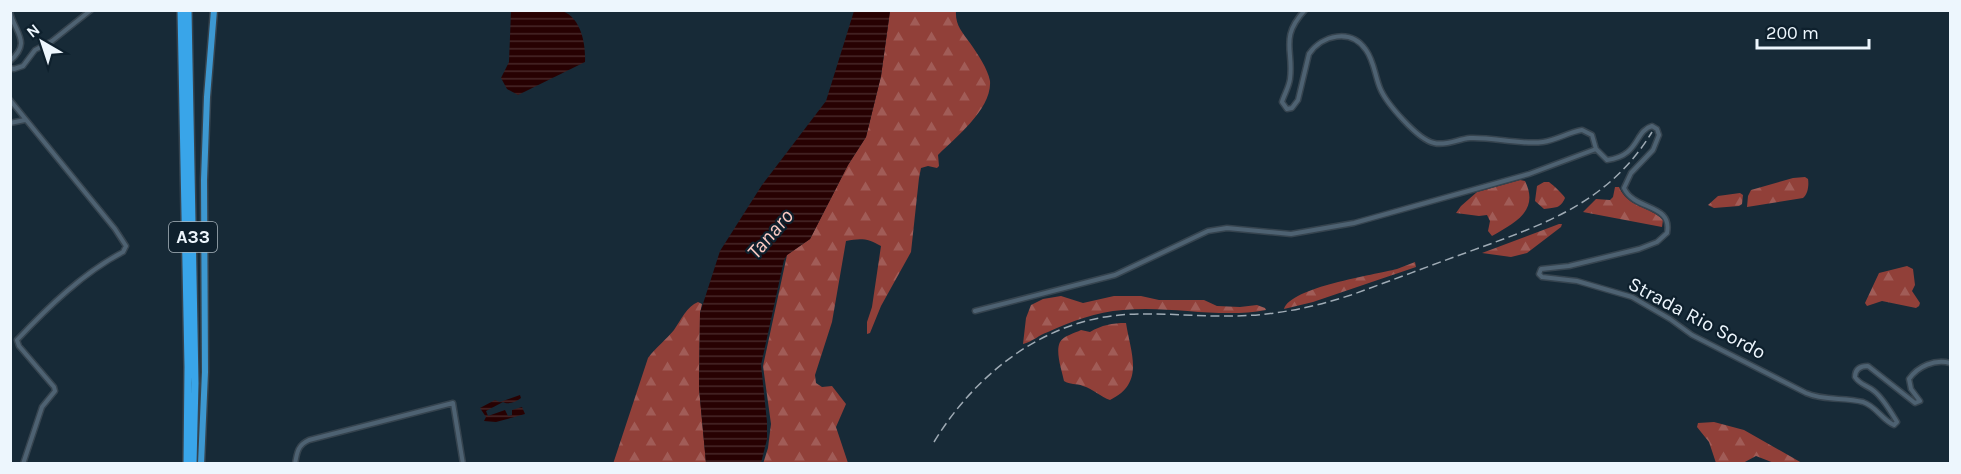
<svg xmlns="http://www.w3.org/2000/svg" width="1961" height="474" font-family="Karla,sans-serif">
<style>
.forest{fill:url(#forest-firs)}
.water{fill:url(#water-rules)}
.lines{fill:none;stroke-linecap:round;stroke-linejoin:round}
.minor-casing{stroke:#36444f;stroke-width:7}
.trunk-casing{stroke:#36444f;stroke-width:9}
.motorway-casing{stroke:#36444f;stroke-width:10}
.minor{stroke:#4e6272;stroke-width:4}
.trunk{stroke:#3d98d1;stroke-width:6}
.motorway{stroke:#39a5e9;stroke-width:7}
.rail{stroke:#9fabb5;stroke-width:1.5;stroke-dasharray:9 4.5;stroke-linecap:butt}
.labels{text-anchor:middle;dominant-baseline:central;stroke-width:4.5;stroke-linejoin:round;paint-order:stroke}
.shield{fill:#0e202d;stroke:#aab6bf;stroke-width:1.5}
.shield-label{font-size:18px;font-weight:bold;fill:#edf6fd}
.street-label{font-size:20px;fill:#edf6fd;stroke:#0e202d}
.water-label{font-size:21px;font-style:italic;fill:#fbcac3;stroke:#0e202d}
</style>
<defs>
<pattern id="forest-firs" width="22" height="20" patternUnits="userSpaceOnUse" patternTransform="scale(1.5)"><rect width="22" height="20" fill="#914039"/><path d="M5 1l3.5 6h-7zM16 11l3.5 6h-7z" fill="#a15c57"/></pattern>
<pattern id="water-rules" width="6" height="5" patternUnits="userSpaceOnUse" patternTransform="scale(1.5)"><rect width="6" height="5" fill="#270102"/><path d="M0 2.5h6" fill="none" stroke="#472728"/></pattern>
</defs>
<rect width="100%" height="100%" fill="#172a37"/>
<path class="forest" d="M890 11H956C955 25 962 32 970 43 977 53 988 69 990 81 992 109 956 137 938 155L939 166 937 168 928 166 921 168 919 178 911 252 881 306 870 333 867 334V322L872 307 881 246C868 238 860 238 846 241L832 322 815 375 816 383 822 387 832 386 846 404 836 427 848 463 763 464 768 448 771 424 763 366 787 255 810 239 848 165 866 137 881 76Z
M1805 177 1808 179C1809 185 1808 194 1803 198L1747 207 1748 196 1751 190 1793 178Z
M1520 180 1525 181C1540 211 1514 223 1492 236L1488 231 1490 221 1487 215 1479 216 1456 213 1461 206 1477 192Z
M1544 182H1549C1553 185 1564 195 1565 198 1560 209 1556 207 1544 209L1535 201 1537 186Z
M1615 187H1619C1628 208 1650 206 1663 220L1662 227 1583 212 1596 199 1610 200 1613 197Z
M1740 193 1743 195 1742 204 1739 206 1714 208 1708 205 1718 196Z
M1559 224H1562L1561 227 1527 253 1511 257 1482 253Z
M1415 262 1416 267 1313 302 1284 309C1291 287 1374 275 1397 269 1403 267 1409 264 1415 262Z
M1907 266 1913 269 1915 285 1912 291 1920 303 1919 306 1916 308 1882 301 1867 306 1865 303 1879 273Z
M1061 296 1083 303 1114 296H1141L1159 300H1204L1217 306 1240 307 1257 305 1265 308 1266 310C1219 319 1170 305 1123 310 1096 312 1072 321 1048 332 1039 335 1032 342 1023 344L1026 318 1031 305 1043 299Z
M698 302 702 304 700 313 699 388 706 463 613 464 648 358C656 347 666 340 674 330 681 320 687 306 698 302Z
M1126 323C1131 354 1145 383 1110 400 1101 397 1093 389 1083 386 1076 383 1070 385 1064 381 1062 371 1055 352 1060 342 1063 336 1075 333 1081 330L1090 332C1102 325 1112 323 1126 323Z
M1714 422 1744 430 1802 463H1774L1756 456 1743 463H1716L1709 442 1697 427 1698 423Z"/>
<path class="water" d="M511 11C526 10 544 8 559 10 581 15 586 44 585 62L518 95 507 89 501 78 509 62Z
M854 11H890L881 76 866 137 848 165 810 239 787 255 784 260 761 365 767 422V439L761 463H706L699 388 700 313 720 251 762 185 826 101Z
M520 395 521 398C516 402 508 405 503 402L486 411 488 416 505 410 508 416 512 415V410L522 407 525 414 496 422 484 421 486 417 480 408 495 400 500 402Z"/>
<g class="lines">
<defs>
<path id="minor" d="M1305 10C1279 38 1294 50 1290 79 1289 87 1284 95 1282 102L1287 109 1292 108 1298 100 1309 54C1322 35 1351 28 1366 50 1374 61 1375 76 1380 88 1386 103 1418 140 1434 143 1446 146 1458 139 1470 138 1494 137 1519 145 1543 142 1557 140 1569 132 1582 130L1592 135 1596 149
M10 12C15 33 32 42 10 61
M10 68 14 69 23 66 35 50 52 41 91 10
M10 100 115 229 126 246 123 252C83 273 48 307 17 340L19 346 54 387 55 391 42 407 23 464
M10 123 25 120
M1596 149 1607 160C1640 156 1634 131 1652 126L1657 129 1659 135 1653 150 1631 173 1624 188C1634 211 1673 203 1667 233L1657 242 1639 249 1569 266 1541 269 1539 274 1542 277 1577 281 1632 297 1670 319 1692 335 1806 393C1824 401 1844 397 1863 402 1876 406 1882 420 1894 425L1897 422C1891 412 1883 398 1874 391 1867 385 1860 385 1855 377 1855 369 1860 366 1868 366L1915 403 1920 401 1911 389 1909 379C1918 366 1935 359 1950 363
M975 311 1115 275 1208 231 1227 228 1291 234 1354 223 1529 174 1596 149
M295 464C297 452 298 445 309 440L453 403 463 464"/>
<path id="trunk" d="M201 464 205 372 204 180 207 97 214 10"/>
<path id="motorway" d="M181 10 188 367 187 464
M188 10 195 383 193 464"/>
</defs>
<use href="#minor" class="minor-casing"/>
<use href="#trunk" class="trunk-casing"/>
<use href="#motorway" class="motorway-casing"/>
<use href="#minor" class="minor"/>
<use href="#trunk" class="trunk"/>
<use href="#motorway" class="motorway"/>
<path class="rail" d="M934 442C974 376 1041 322 1120 315 1154 312 1187 316 1221 316 1266 317 1308 309 1351 295 1390 281 1429 266 1468 252 1542 225 1608 204 1652 132"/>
</g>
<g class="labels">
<rect class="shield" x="169" y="222" width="48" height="30" rx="4.5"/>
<g class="shield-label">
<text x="193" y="237">A33</text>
</g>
<g class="street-label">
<text transform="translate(1697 318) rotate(28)">Strada Rio Sordo</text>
</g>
<g class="water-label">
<text transform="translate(770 234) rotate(-49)">Tanaro</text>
</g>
</g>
<rect width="1961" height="474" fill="none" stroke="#edf6fd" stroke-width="24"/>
<g transform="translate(42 42) rotate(321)" stroke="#0e202d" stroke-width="4.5" paint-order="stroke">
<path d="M0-4.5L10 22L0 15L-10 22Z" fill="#edf6fd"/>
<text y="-9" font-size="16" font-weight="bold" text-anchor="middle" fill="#edf6fd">N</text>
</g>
<path d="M1757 39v9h112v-9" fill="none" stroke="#edf6fd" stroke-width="3"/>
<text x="1766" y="39" font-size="18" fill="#edf6fd" stroke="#0e202d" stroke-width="4.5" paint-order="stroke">200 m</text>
</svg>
